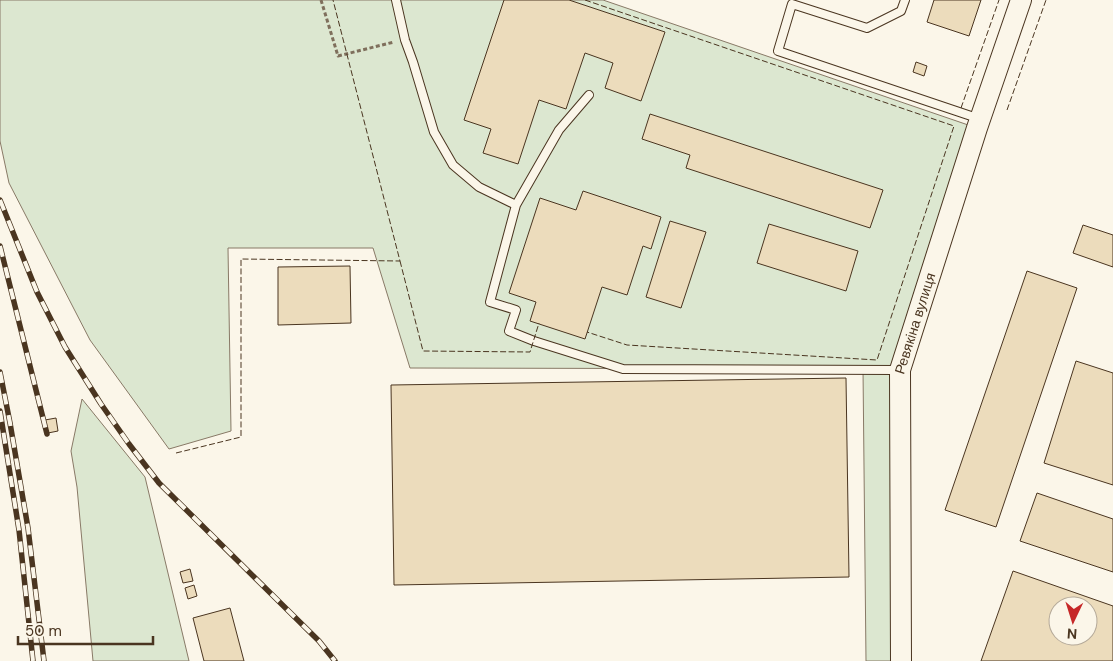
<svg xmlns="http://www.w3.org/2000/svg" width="1113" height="661" font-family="'DM Sans',sans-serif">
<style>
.green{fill:#dce7d0;stroke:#887966}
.building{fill:#ecdcbc;stroke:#4a3520;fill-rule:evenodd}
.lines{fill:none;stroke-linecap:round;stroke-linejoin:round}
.service-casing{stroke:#4a3520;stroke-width:10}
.tertiary-casing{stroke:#4a3520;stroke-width:22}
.path{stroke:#7f6f5c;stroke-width:3;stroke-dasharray:4 2.5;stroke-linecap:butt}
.service{stroke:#fbf6e9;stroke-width:8}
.tertiary{stroke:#fbf6e9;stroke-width:20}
.rail-casing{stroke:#4a3520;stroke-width:5.5}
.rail{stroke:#fbf6e9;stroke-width:4;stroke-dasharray:11;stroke-linecap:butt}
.fence{stroke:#4a3520;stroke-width:1;stroke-dasharray:6 2.5;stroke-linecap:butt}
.labels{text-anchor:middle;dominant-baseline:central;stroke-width:4;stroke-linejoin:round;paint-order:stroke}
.street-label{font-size:14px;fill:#4a3520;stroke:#fbf6e9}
</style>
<rect width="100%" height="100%" fill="#fbf6e9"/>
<path class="green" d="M0 0H603L977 128 900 370 901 661H866L863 369 410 368 373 248H228L231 431 169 449 90 340 9 183 0 141Z
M82 399 145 477 189 661H93L77 487 71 451Z"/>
<path class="building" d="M504 0H569L665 32 641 101 605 88 613 63 585 53 566 109 539 100 518 164 483 153 491 129 464 120Z
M934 0H981L969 36 927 22Z
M916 62 927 66 924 76 913 72Z
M650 114 883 190 870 228 686 168 690 155 642 139Z
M583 191 661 217 651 249 643 246 627 295 602 287 585 339 530 321 536 302 509 293 540 198 576 210Z
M670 221 706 232 681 308 646 297Z
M769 224 858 251 846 291 757 263Z
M1083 225 1113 235V267L1073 253Z
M350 266 351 323 278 325V267Z
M1027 271 1077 288 996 527 945 510Z
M1076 361 1113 373V485L1044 463Z
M846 378 849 577 394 585 391 385Z
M56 418 58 431 48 433 45 420Z
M1037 493 1113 519V572L1020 541Z
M190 569 193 581 183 583 180 572Z
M1013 571 1113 606V661H981ZM1058 606H1088V636H1058Z
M194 585 197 596 188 599 185 588Z
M230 608 244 661H204L193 618Z"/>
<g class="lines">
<defs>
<path id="service" d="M396 0 405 40 413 62 434 132 453 165 479 187 516 205
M905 0 901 11 867 28 792 4 778 51 980 119
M589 95 559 130 516 205 490 302 516 310 509 331 534 341 623 369 898 370"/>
<g id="tertiary">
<path id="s1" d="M901 661 900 370 977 128 1021 0"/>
</g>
</defs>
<use href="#service" class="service-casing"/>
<use href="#tertiary" class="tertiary-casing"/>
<path class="path" d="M321 0 338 56 394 42"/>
<use href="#service" class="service"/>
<use href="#tertiary" class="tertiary"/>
<defs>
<path id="rail" d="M0 200 37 292 65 347 101 404 129 444 159 483 319 641 335 661
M0 246 47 434
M0 372 10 423 28 528 44 661
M0 411 19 530 33 661"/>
</defs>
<use href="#rail" class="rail-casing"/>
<use href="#rail" class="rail"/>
<path class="fence" d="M585 0 954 126 877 360 627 345 587 332
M961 108 999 0
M1007 110 1046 0
M400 261 423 351 530 352 539 323
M176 453 241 437V259L400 261 333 0"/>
</g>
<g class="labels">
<g class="street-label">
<text stroke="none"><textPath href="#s1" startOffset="340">Ревякіна вулиця</textPath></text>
</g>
</g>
<g transform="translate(1073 621) rotate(184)"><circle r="24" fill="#fbf6e9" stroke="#b4a999"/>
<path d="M0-4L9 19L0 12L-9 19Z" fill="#c62828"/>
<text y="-8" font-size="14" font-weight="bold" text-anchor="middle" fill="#4a3520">N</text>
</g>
<path d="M18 636v8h135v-8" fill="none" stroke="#4a3520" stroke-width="2.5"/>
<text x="25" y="636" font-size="15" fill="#4a3520" stroke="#fbf6e9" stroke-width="4" paint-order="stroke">50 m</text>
</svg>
